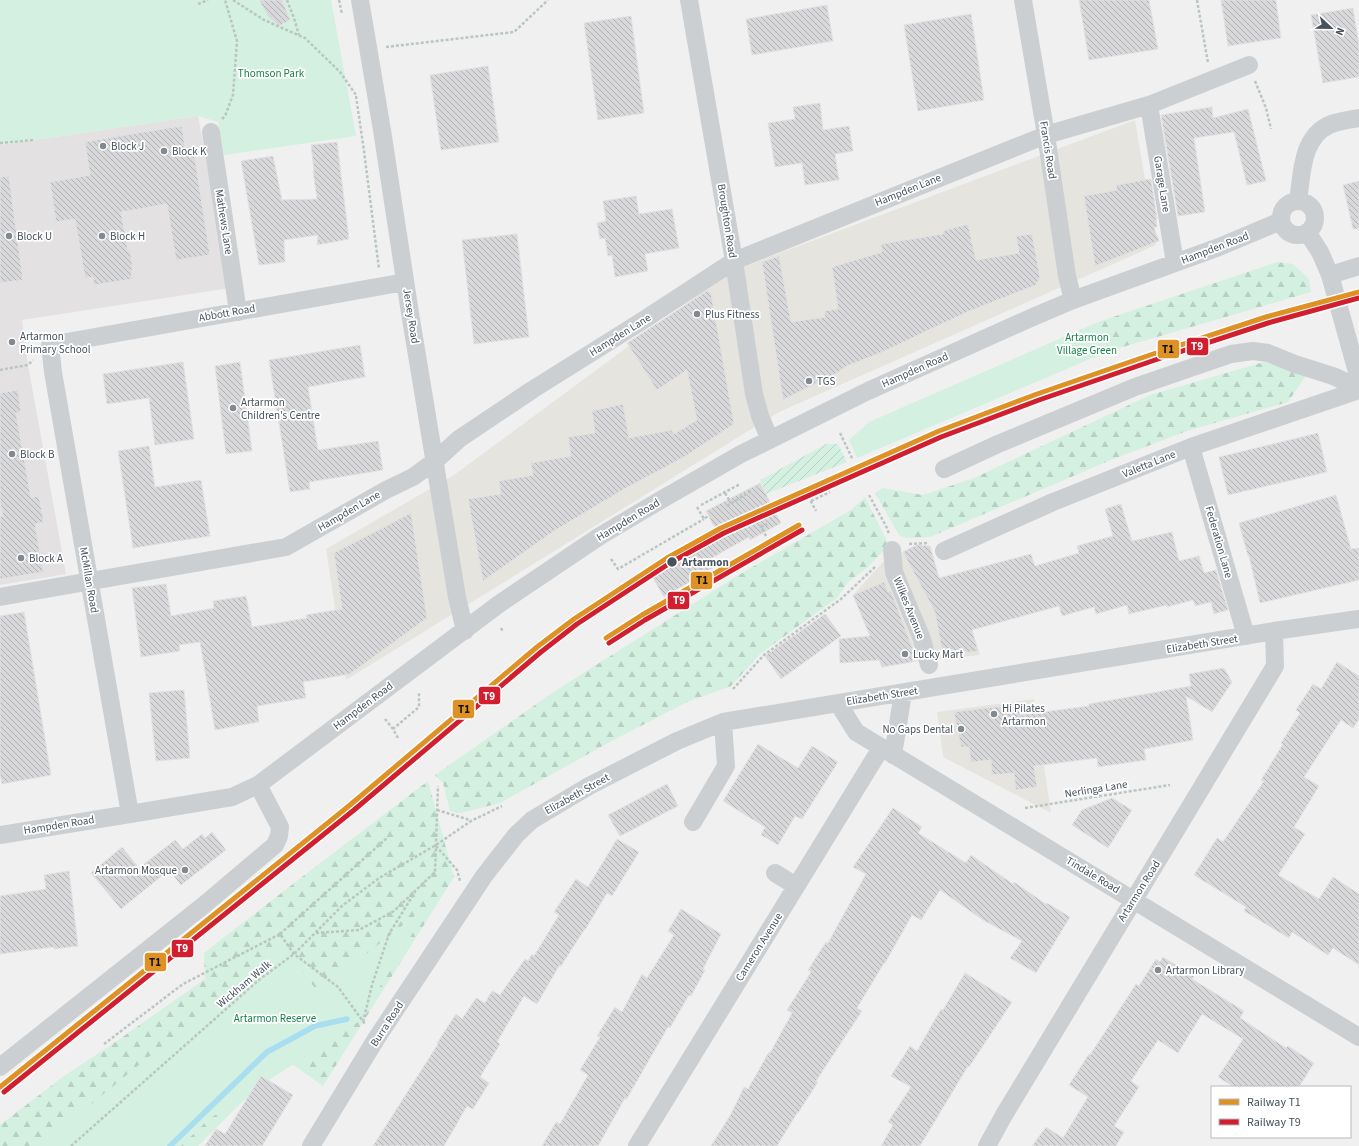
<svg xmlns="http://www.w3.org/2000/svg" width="1359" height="1146" font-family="'Source Sans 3',sans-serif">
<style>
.commercial{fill:#e5e4de}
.education{fill:#e3e1e2}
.forest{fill:url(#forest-firs)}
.park{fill:#d4f0e0}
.garden{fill:url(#garden-furrows)}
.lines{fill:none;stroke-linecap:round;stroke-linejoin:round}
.stream{stroke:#a8deef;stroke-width:5.5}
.building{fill:url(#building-back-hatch);stroke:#e2e2e3}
.path{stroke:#b9c6c2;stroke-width:2.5;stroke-dasharray:3 2;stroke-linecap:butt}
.minor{stroke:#cccfd1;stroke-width:18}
.rail-1-casing{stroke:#fff;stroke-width:8}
.rail-2-casing{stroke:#fff;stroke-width:8}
.rail-1{stroke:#de9226;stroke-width:5}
.rail-2{stroke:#d11f2f;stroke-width:5}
.poi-dot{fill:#828990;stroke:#fff;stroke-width:1.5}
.stop-dot{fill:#47525d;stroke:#fff;stroke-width:1.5}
.labels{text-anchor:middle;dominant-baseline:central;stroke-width:3.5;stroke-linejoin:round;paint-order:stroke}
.park-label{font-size:11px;fill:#15814e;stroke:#fff}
.poi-label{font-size:11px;fill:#47525d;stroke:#fff;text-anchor:start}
.street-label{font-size:11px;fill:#47525d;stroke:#fff}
.stop-label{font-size:11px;font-weight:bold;fill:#47525d;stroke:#fff;text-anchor:start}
.line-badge{stroke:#fff;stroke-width:1.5}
.badge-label{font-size:11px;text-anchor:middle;font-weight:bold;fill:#fff}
.pale-badge-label{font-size:11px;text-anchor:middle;font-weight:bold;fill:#111}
</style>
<defs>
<pattern id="forest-firs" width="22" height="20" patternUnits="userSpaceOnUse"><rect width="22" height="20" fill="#d4f0e0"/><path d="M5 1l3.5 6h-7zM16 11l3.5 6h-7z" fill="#b7d0c3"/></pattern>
<pattern id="garden-furrows" width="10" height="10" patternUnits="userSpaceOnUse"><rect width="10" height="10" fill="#d4f0e0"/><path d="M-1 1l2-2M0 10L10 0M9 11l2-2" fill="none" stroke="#b7d0c3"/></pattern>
<pattern id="building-back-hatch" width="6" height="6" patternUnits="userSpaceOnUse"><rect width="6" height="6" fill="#d8d8da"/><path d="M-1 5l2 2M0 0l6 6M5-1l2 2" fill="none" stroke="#b1b2b4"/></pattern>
</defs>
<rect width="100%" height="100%" fill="#f1f0f0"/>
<path class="commercial" d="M1135 120 1156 245 779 412 346 680 326 549 454 475 729 272Z
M917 545 930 546 949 611 965 606 980 655 912 662 882 667 853 595 883 562Z
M1034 699 1051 813 943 757 937 712Z"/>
<path class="education" d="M198 116 230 288 22 320 28 365 66 574 0 585V145Z"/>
<path class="forest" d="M1277 262 1293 264 1309 279 1311 292 1109 351 1098 322Z
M1264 362 1307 374 1288 402 1187 431 1111 460 930 537 905 538 899 535 875 493 883 488 923 495 974 478 1150 395Z
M865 497 888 543 886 548 867 568 848 582 837 598 760 654 731 686 687 702 608 743 500 803 461 813 450 811 443 783 435 775 555 691 737 576 851 510Z
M428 781 454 877 323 1086 285 1059 198 1146H0V1125L64 1076 111 1045 205 979 204 953 298 880Z"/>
<path class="park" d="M0 0H331L356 136 224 155 218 122 198 116 0 145Z
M1098 322 1109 351 857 458 849 440 869 422Z
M431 903 358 1022 209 1119 181 1146H40L283 947 318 992Z"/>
<path class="garden" d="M826 444H838L847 462 766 494 760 480Z"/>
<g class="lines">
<path class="stream" d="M170 1146 267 1052 315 1026 347 1019"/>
</g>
<path class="building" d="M259 0H282L290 20 279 26 268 16Z
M1079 0H1149L1158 49 1089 60Z
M1221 0H1276L1281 38 1228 46Z
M827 5 833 41 752 55 746 19Z
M1353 8 1359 45V77L1323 83 1311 15Z
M971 14 984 100 918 111 904 25Z
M631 16 644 113 598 120 584 23Z
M488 66 499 142 441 150 430 75Z
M820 103 823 130 849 126 853 151 835 154 839 180 805 185 802 163 775 167 768 123 795 119 793 107Z
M1212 107 1213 118 1248 109 1266 181 1247 185 1234 132 1194 138 1205 212 1178 216 1161 115Z
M182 126 185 147 193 146 210 255 176 260 167 204 121 212 128 251 130 250 133 270H131L132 279 94 285 93 277 85 278 75 219 56 222 50 182 90 175 85 142 131 134Z
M337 142 349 239 317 245 318 235 284 240 285 262 259 265 241 161 273 156 282 200 317 199 313 171H314L311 145Z
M9 176 23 280 0 283V177Z
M1151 179 1157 219H1156L1157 227 1154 228 1159 241 1095 266 1084 196 1117 190 1116 185Z
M1359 181V229H1353L1343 185Z
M636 196 639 214 672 209 679 248 645 254 648 271 615 277 612 255 608 256 605 238 600 239 597 223 606 221 603 201Z
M968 224 976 260 1019 253 1016 236 1032 234 1040 277 1036 285 967 312 880 353 847 366 835 374 783 400 762 262 779 256 791 322 825 317 824 311 838 309 832 267 882 252 881 244 943 234V231Z
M517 234 529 337 474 344 462 240Z
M707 291 711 293 734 424 684 457 626 488 554 531 483 581 468 499 501 494 499 481 533 475 531 463 571 456 568 437 595 433 592 411 623 404 629 438 671 430 674 434 697 420 687 370 657 390 627 343Z
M360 345 365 377 308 387 318 450 378 441 383 470 309 482 310 489 290 492 269 360Z
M183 362 194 439 155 445 149 398 107 404 103 374Z
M240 362 252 451 226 454 215 366Z
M18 390 21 412 16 413 31 498 39 496 44 522 35 524 43 572 0 579V517L3 516 0 502V393Z
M1318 433 1327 472 1228 495 1219 457Z
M149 446 155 487 201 480 210 536 133 548 118 451Z
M760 483 781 523 750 540 749 537 708 560 713 568 664 597 650 573 718 534 706 511Z
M1336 495 1351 549 1359 548V580L1260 603 1249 556H1248L1239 523Z
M1121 504 1132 541 1172 532 1179 561 1199 556 1204 573 1216 570 1228 610 1214 614 1211 602 1195 606 1193 600 1167 607V605L1129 614 1127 605 1096 614 1094 607 1062 616 1059 606 972 630 978 651 943 655 935 612 903 552 917 545 930 546 939 578 1031 554 1035 566 1079 553 1077 546 1113 536 1105 509Z
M411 513 427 618 350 674 303 682 306 698 257 706 259 722 215 730 200 642 179 645 180 651 141 657 132 588 166 584 171 616 214 608 213 601 246 596 252 627 307 618 306 615 342 609 334 553Z
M884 582 888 592 891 591 915 655 912 662 882 667 879 660 840 663 839 639 870 636 853 595Z
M24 612 51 775 2 784 0 774V616Z
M825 614 841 636 781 679 765 656Z
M1337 662 1359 676V719L1353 728 1341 720 1304 777 1319 786 1294 827 1305 834 1278 875 1319 899 1333 877 1359 894V965L1333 948 1328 955 1292 932 1289 938 1244 911 1246 907 1194 875 1217 838 1223 842 1264 781 1261 780 1283 744 1281 743 1300 713 1296 710 1313 684 1321 689Z
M1224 668 1232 682 1212 712 1186 696 1193 740 1144 749 1146 760 1098 767 1097 758 1034 766 1037 787 1016 790 1014 773 992 775 991 760 971 762 969 747H961L954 712 1003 706V705L1018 703 1020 715 1089 706V704L1191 686 1189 674Z
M184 690 190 758 156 761 149 693Z
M758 744 798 768 812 746 838 762 802 819 795 816 778 845 761 835 765 827 723 801Z
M667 784 678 806 620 836 608 815Z
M1112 798 1132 810 1108 848 1072 825 1082 810Z
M893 808 922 827 918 833 966 863 971 855 1013 884 1014 882 1046 904 1047 903 1070 917 1036 973 1010 958 1022 941 983 920 940 890 921 920 912 915 885 963H884L857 1008 862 1011 816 1081 818 1082 798 1113H797L777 1146H711L731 1114 744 1087 748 1089 769 1052 770 1053 792 1013 787 1010 811 972 808 970 826 942 828 943 866 874 853 867Z
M212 832 226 850 181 885 169 870 121 909 91 873 122 847 139 868 175 840 183 849 202 834 205 838Z
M617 839 639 852 612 896 607 893 585 930H584L561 966H559L537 1004 524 996 497 1042 500 1044 480 1077 489 1083 473 1109 467 1106 444 1146H373L438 1044 437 1043 456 1014 462 1019 476 998 485 1003 492 991 500 995 525 959 528 961 532 954 534 956 559 915 554 912 576 879 588 887Z
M69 871 78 946 54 949V947L0 954V896L46 889 44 875Z
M681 909 721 934 703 969 705 970 691 996 689 995 670 1028 668 1027 626 1100 625 1098 598 1146H542L556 1122 560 1124 588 1075 580 1070 600 1037 597 1036 615 1007 622 1012 642 974 647 978 674 935 668 931Z
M1163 957 1194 976 1192 979 1244 1011 1240 1018 1286 1048 1288 1046 1314 1063 1299 1087H1234L1218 1077 1243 1039 1202 1014 1178 1053 1158 1040 1131 1081 1139 1087 1114 1126 1124 1132 1116 1146H1032L1046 1127 1063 1138 1088 1097 1069 1085 1089 1054 1090 1055 1136 984 1139 986 1156 959 1160 962Z
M965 973 1012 1002 969 1067 968 1066 920 1146H881L893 1125 888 1122 911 1087 891 1076 910 1046 917 1051 941 1009 943 1010Z
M261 1076 293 1095 262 1146H205L216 1129 225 1134Z"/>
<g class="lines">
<path class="path" d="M233 0 264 20 305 38 340 72 356 95
M287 0 294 18 299 35
M339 0 342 14
M1197 0 1208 63
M198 4 208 0
M386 47 514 32 548 0
M1255 81 1266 108 1271 129
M356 96 364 151 379 269
M222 119 225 116 233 95 237 41 225 0
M0 143 34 140
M0 370 28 365 33 360
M840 433 853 460
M806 492 816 511
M725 493 731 503
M869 495 887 528 889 534
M811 501 830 492
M701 505 740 484
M727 506 751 491
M697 507 704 519 708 516
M755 516 767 538
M761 527 767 524
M909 544 928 543
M611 559 618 569 704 519
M501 628 503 632
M733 689 764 655 841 599 876 566
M385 719 393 729
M398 738 393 729 419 707V693
M1025 808 1170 785
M437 810 470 820
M436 846 457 870 460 881
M316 933 359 930 394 911 435 872 438 786
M280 934 388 837
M363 1022 372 985 389 934 415 892
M104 1044 183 984 280 934 294 954 338 987 365 1024
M71 1146 260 979 294 954 342 906 379 878 436 845 471 821 502 806"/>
<path class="minor" d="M360 0 382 130 410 313 457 597 465 631
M689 0 734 261 754 394 760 416 770 440
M1023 0 1046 135 1067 276 1073 300
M1149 105 1175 263
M211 132 238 312
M1298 201C1302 175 1301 138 1329 125 1338 121 1349 120 1359 118
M1281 218a17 17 0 1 1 34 0a17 17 0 1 1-34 0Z
M1307 232 1320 252 1330 275 1359 379
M1330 275 1359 266
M1191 447 1246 636
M944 469 998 444 1135 387 1231 354 1253 351 1268 353 1295 364 1333 376 1359 388
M892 550 894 572 922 639 929 665
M944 551 1053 502 1191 447 1359 390
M0 597 286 547 386 490 413 477 435 461 459 439 532 390 642 321 734 261 1046 135 1149 105 1249 65
M838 703 856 732 1359 1037
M893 755 903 693
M130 814 53 372 50 345 405 282
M693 822 726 766 723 722
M0 835 130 814 232 797 258 785 499 604 600 536 659 501 741 454 868 391 1033 317 1073 300 1219 247 1281 221
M775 873 796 886
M0 1067 204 905 275 845 279 836 280 827 258 785
M311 1146 376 1039 484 876 516 835 532 820 589 786 677 741 723 722 1274 631 1359 619
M637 1146 881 748
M987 1146 1004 1115 1275 666 1274 631"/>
<defs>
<path id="rail-1" d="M606 638 642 615 799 525
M0 1087 350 805 537 647 574 619 667 558 721 528 939 431 1037 394 1153 354 1266 317 1359 292"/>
<path id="rail-2" d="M609 643 645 620 802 530
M4 1092 354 810 541 652 577 624 670 563 724 533 941 437 1039 400 1155 360 1268 323 1359 298"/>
</defs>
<use href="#rail-1" class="rail-1-casing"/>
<use href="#rail-2" class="rail-2-casing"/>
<use href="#rail-1" class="rail-1"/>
<use href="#rail-2" class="rail-2"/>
</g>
<g class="poi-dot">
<circle cx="103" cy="146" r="4"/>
<circle cx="164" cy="151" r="4"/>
<circle cx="9" cy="236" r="4"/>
<circle cx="102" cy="236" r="4"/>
<circle cx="697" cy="314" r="4"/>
<circle cx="12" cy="342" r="4"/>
<circle cx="809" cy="381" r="4"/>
<circle cx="233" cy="408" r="4"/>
<circle cx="12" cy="454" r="4"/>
<circle cx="21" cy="558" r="4"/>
<circle cx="905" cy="654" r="4"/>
<circle cx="994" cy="714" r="4"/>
<circle cx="961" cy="729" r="4"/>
<circle cx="185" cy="870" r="4"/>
<circle cx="1158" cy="970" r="4"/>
</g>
<circle class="stop-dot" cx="672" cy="562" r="5.5"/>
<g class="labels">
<g class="park-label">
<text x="271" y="73">Thomson Park</text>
<text x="1087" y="337">Artarmon<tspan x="1087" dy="13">Village Green</tspan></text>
<text x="275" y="1018">Artarmon Reserve</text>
</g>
<g class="poi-label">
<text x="111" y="146">Block J</text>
<text x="172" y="151">Block K</text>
<text x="17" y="236">Block U</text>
<text x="110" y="236">Block H</text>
<text x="705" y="314">Plus Fitness</text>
<text x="20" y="336">Artarmon<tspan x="20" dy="13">Primary School</tspan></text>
<text x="817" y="381">TGS</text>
<text x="241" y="402">Artarmon<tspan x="241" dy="13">Children's Centre</tspan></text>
<text x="20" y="454">Block B</text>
<text x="29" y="558">Block A</text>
<text x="913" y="654">Lucky Mart</text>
<text x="1002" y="708">Hi Pilates<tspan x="1002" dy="13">Artarmon</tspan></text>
<text x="953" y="729" text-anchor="end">No Gaps Dental</text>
<text x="177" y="870" text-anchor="end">Artarmon Mosque</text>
<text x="1166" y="970">Artarmon Library</text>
</g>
<g class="street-label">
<text transform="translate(1048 150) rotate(81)">Francis Road</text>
<text transform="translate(1162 184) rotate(81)">Garage Lane</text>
<text transform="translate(908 190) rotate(-22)">Hampden Lane</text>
<text transform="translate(727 221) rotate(81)">Broughton Road</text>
<text transform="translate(224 222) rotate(81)">Mathews Lane</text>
<text transform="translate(1215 248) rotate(-21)">Hampden Road</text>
<text transform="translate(227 313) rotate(-10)">Abbott Road</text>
<text transform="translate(411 316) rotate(81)">Jersey Road</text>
<text transform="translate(620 335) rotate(-32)">Hampden Lane</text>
<text transform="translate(915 370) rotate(-24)">Hampden Road</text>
<text transform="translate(1149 464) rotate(-22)">Valetta Lane</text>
<text transform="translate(349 511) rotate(-30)">Hampden Lane</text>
<text transform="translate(628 520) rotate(-31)">Hampden Road</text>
<text transform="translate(1219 542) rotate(74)">Federation Lane</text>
<text transform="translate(89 580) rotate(80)">McMillan Road</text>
<text transform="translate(909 608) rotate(68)">Wilkes Avenue</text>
<text transform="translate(1202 644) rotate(-9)">Elizabeth Street</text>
<text transform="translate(882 696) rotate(-9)">Elizabeth Street</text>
<text transform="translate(363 706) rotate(-37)">Hampden Road</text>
<text transform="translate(1096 789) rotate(-9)">Nerlinga Lane</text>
<text transform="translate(577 794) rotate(-29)">Elizabeth Street</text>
<text transform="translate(59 825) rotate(-9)">Hampden Road</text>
<text transform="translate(1093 875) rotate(31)">Tindale Road</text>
<text transform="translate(1139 891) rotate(-58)">Artarmon Road</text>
<text transform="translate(759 947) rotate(-58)">Cameron Avenue</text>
<text transform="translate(244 984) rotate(-40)">Wickham Walk</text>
<text transform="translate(387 1024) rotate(-57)">Burra Road</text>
</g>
<g class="stop-label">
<text x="682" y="562">Artarmon</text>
</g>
</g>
<g class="line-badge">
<rect x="1186" y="337" width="23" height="19" rx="4" fill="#d11f2f"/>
<rect x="1157" y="339" width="23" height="20" rx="4" fill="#de9226"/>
<rect x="690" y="571" width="23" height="19" rx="4" fill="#de9226"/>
<rect x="667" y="591" width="23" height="19" rx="4" fill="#d11f2f"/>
<rect x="478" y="686" width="23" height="19" rx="4" fill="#d11f2f"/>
<rect x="452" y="699" width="23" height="20" rx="4" fill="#de9226"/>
<rect x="171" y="939" width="23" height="19" rx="4" fill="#d11f2f"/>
<rect x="144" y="952" width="23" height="20" rx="4" fill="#de9226"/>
</g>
<g class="badge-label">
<text x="1197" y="350">T9</text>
<text x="679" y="604">T9</text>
<text x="489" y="700">T9</text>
<text x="182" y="952">T9</text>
</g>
<g class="pale-badge-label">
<text x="1168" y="353">T1</text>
<text x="702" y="584">T1</text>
<text x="464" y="713">T1</text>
<text x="155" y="966">T1</text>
</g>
<rect x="1211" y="1086" width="140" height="52" fill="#ffffff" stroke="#b5babe"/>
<rect x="1219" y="1099" width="20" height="6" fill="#de9226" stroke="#b5babe"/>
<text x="1247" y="1106" font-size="12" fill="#47525d">Railway T1</text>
<rect x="1219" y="1119" width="20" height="6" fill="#d11f2f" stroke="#b5babe"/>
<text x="1247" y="1126" font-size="12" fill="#47525d">Railway T9</text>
<g transform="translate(1331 28) rotate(112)" stroke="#ffffff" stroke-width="3" paint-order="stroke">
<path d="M0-3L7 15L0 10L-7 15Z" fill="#47525d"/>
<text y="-6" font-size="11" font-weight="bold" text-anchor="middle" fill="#47525d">N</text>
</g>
</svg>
